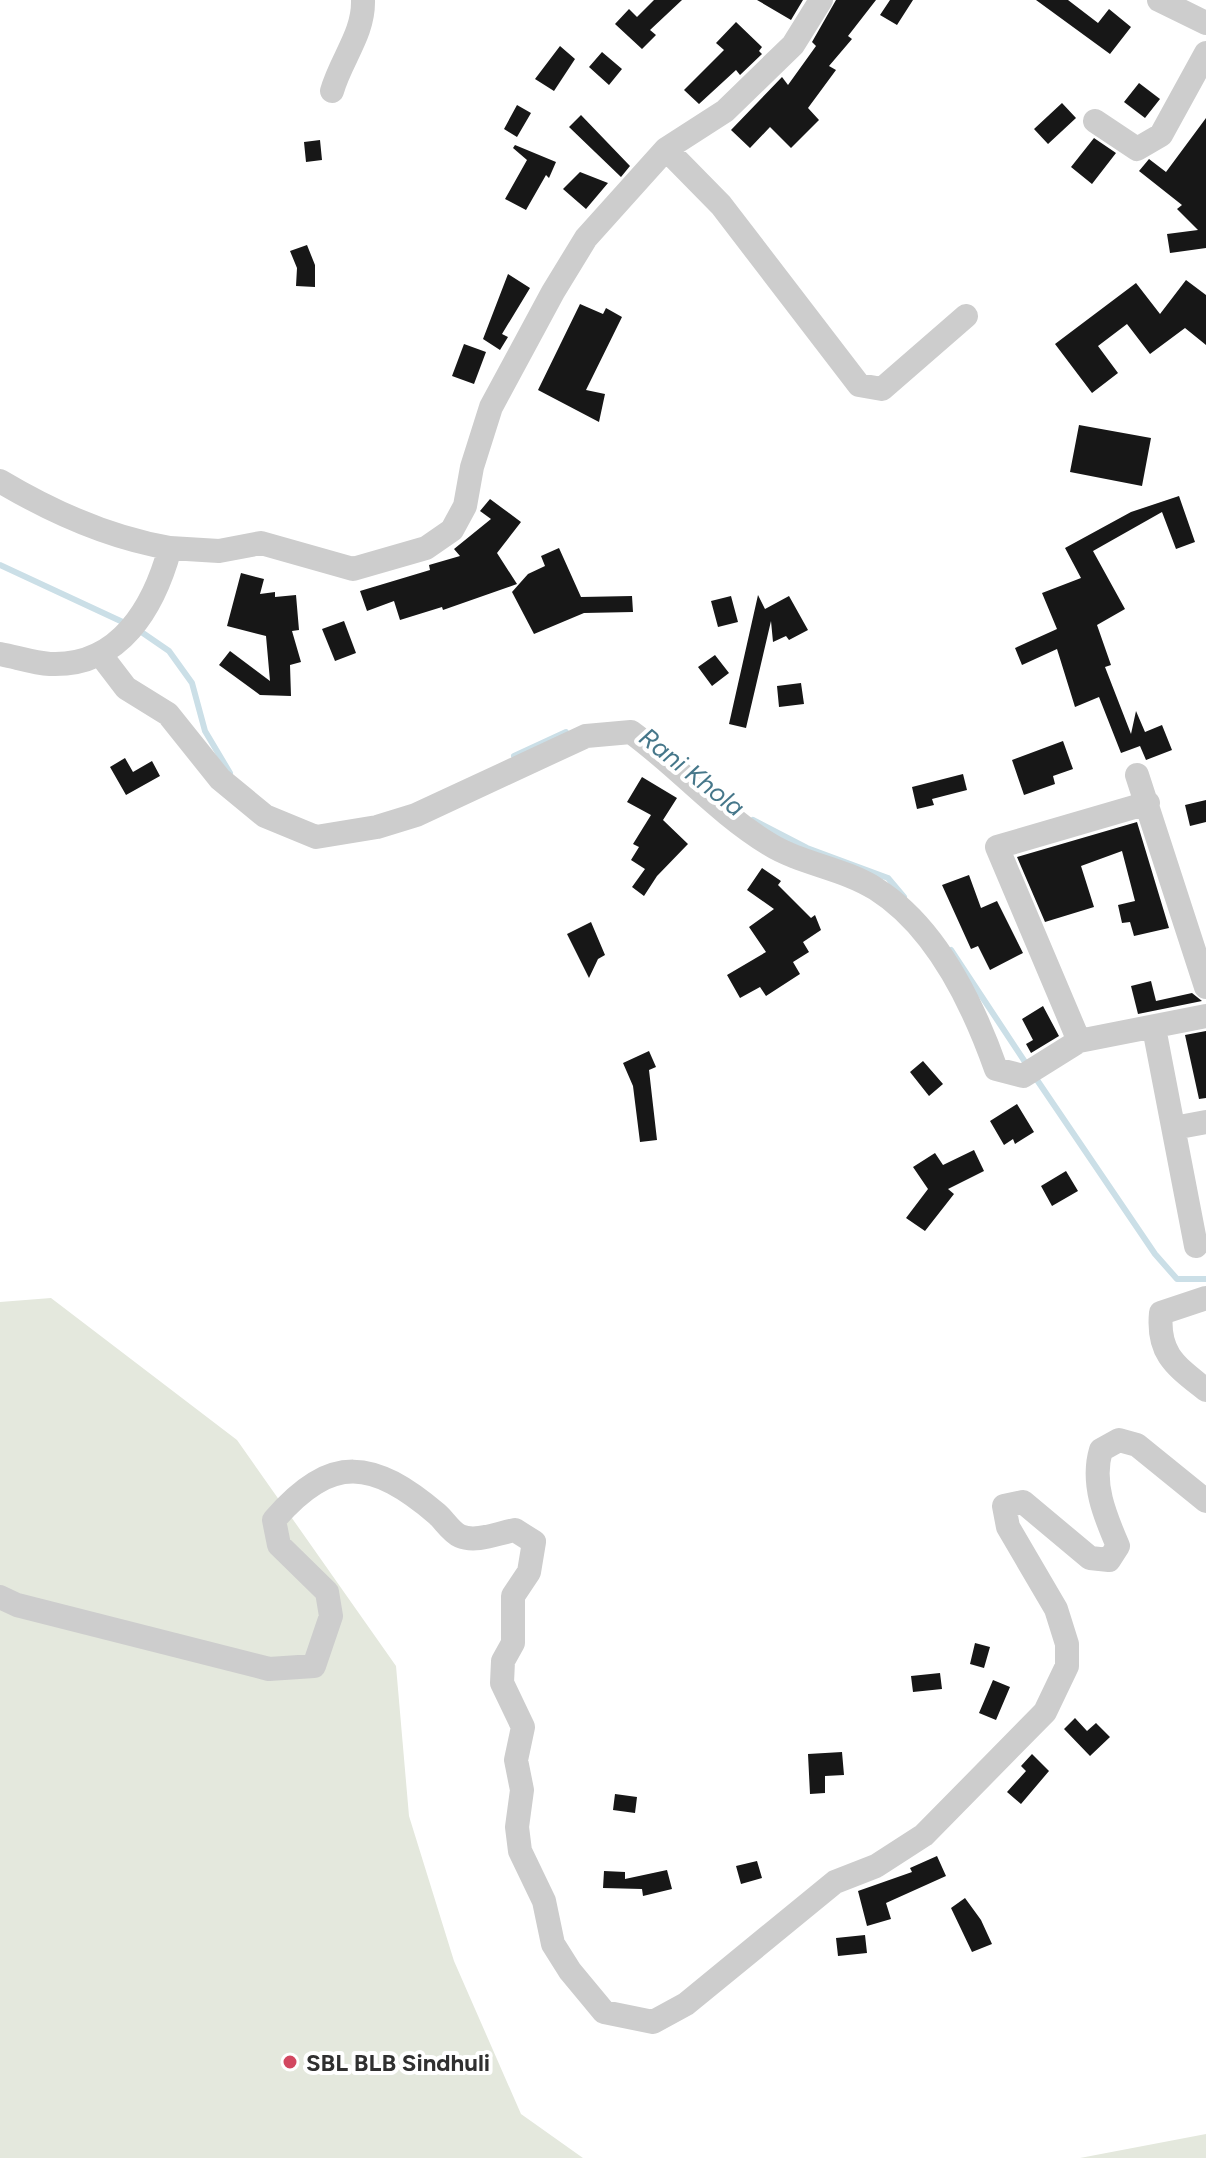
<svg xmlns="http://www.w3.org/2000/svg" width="1206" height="2158" font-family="Figtree,sans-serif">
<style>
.green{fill:#e4e8dd}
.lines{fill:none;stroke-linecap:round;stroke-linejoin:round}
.stream{stroke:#cbdfe7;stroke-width:6}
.building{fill:#171717}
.minor{stroke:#cdcdcd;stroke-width:24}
.poi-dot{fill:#d24760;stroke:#fff;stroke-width:3}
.labels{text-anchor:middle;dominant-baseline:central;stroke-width:8;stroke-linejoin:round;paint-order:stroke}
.poi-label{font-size:24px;font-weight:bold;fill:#303030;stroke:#fff;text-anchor:start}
.water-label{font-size:26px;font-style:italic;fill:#46778a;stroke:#fff}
</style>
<rect width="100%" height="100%" fill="#fff"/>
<path class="green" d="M51 1298 237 1440 396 1666 409 1816 454 1961 521 2114 583 2158H0V1302Z
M1206 2134V2158H1080Z"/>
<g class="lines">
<path class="stream" d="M0 565 127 624
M137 629 169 651 192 683 205 731 230 773
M514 756 566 732
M753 820 807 848 888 878 904 897
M951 950 1029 1068
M1035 1077 1155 1254 1177 1279H1206"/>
</g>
<path class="building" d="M654 0H682L650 30 656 35 642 49 615 24 629 9 637 17Z
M757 0H803L791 20Z
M836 0H876L848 36 852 39 829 66 836 70 808 108 819 120 791 148 770 127 750 148 731 130 782 77 788 85 816 46 812 42Z
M890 0H913L897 25 880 15Z
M1036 0H1068L1098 23 1109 9 1131 27 1110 54Z
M736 22 762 47 759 51 762 54 740 75 736 70 699 104 684 90 724 50 716 43Z
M560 46 575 59 554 91 535 79Z
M602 52 622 69 609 85 589 67Z
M1139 83 1160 99 1145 118 1124 102Z
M1062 103 1076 118 1048 144 1034 129Z
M517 105 531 113 517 137 504 129Z
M581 115 630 166 621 177 569 127Z
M1206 118V248L1170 253 1167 234 1198 230 1177 209 1182 205 1139 171 1149 159 1166 172Z
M1094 138 1116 153 1092 184 1071 167Z
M320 140 322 160 306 162 304 142Z
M515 145 556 162 549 178 546 175 526 210 505 199 527 160 513 148Z
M580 172 608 183 586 209 563 189Z
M307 245 315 265V287L296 286 297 268 290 251Z
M508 274 530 288 502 334 508 337 500 350 483 339Z
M1186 280 1206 295V345L1185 328 1150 354 1127 324 1098 346 1118 373 1092 393 1055 344 1136 283 1160 314Z
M580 304 603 314 606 308 622 317 586 390 605 394 599 422 538 390Z
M464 344 486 352 474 384 452 376Z
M1079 425 1151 438 1142 486 1070 472Z
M1179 496 1195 542 1176 549 1162 512 1093 551 1125 609 1097 625 1111 665 1105 667 1131 734 1136 711 1145 732 1162 725 1172 750 1146 760 1140 746 1121 753 1099 697 1075 707 1057 649 1022 665 1015 648 1057 629 1042 593 1081 578 1065 548 1131 512Z
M490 499 521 522 497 553 517 584 443 610 442 607 400 620 394 601 367 611 360 591 430 570 429 565 460 556 454 549 491 519 480 511Z
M559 548 581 597 632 596 633 612 584 613 534 634 512 592 528 574 545 566 541 556Z
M241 573 264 579 260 594 275 592V597L296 595 299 630 292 631 301 662 290 665 291 696 260 695 219 665 230 651 270 681 266 636 227 626Z
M758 595 765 609 789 596 808 630 789 640 786 636 773 642 771 621 746 728 729 724Z
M731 596 738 622 718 627 711 601Z
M344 621 356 653 335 661 322 629Z
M715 655 729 673 712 686 698 667Z
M801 683 804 704 779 707 777 686Z
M1063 741 1073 769 1053 776 1055 784 1024 795 1012 760Z
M125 758 133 772 152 761 160 776 126 795 110 767Z
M963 774 967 790 932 799 934 805 917 809 912 787Z
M642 777 677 798 663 820 688 844 657 876 644 896 632 887 645 869 631 860 639 847 633 844 651 815 627 802Z
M1206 800V822L1190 826 1185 805Z
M1137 822 1169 928 1134 936 1130 922 1122 923 1118 905 1135 901 1122 851 1081 866 1094 907 1045 922 1017 857Z
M762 868 781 881 778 885 811 918 815 915 821 930 803 942 809 952 793 962 800 974 766 996 760 987 740 998 727 975 766 952 749 927 774 909 747 890Z
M969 875 981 908 997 901 1023 953 990 970 978 946 971 949 942 885Z
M591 922 605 955 598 959 589 978 567 934Z
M1151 981 1156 1001 1192 993 1202 1001 1138 1014 1131 986Z
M1043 1006 1059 1036 1031 1053 1026 1044 1033 1040 1022 1019Z
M1206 1031V1098L1199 1099 1185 1035Z
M649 1051 656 1067 649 1070 657 1140 640 1142 633 1086 623 1063Z
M923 1061 943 1084 929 1096 910 1072Z
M1017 1104 1034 1132 1015 1144 1013 1139 1004 1145 990 1121Z
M974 1150 984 1171 948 1189 954 1194 925 1231 906 1218 928 1189 913 1167 935 1153 943 1165Z
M1066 1171 1078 1191 1052 1206 1041 1186Z
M975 1643 990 1647 984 1668 970 1664Z
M940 1673 942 1689 913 1692 911 1676Z
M993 1680 1010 1687 996 1720 979 1713Z
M1075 1718 1087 1731 1096 1723 1110 1737 1090 1756 1064 1729Z
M842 1752 844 1775 825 1776V1793L810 1794 808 1754Z
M1032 1754 1049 1771 1021 1804 1007 1792 1026 1771 1021 1766Z
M615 1794 637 1797 635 1813 613 1810Z
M937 1856 946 1876 886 1903 891 1919 867 1926 858 1891 912 1872 910 1868Z
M757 1861 762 1878 741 1884 736 1866Z
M667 1870 672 1889 643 1896 642 1889 603 1888 604 1871 625 1872V1879Z
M965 1898 981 1920 992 1944 972 1952 951 1908Z
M865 1935 867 1953 838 1956 836 1938Z"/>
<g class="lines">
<path class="minor" d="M1159 0 1206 23
M332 91C341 59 364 34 363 0
M1095 121 1137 149 1161 135 1206 53
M666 149 721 205 859 385 882 389 966 316
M0 481C52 512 110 538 170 548
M0 654C16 657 34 663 50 664 120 667 154 607 170 548L219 551 261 543 353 569 426 548 452 530 465 506 472 467 491 407 553 292 586 238 666 149 725 111 793 45 821 0
M100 654 126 688 168 714 220 779 265 816 316 837 377 827 416 815 586 736 631 732C679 767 718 813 769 844 801 864 843 868 876 889 936 927 973 1004 996 1069L1023 1076 1079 1041 1206 1016
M1137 775 1206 987
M1154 1028 1196 1246
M1079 1041 997 847 1148 803
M1174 1128 1206 1122
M1206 1298 1161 1313C1157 1354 1176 1366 1206 1390
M0 1597 17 1605 269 1669 314 1666 331 1616 327 1592 279 1545 274 1520C332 1453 373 1460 437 1514 444 1520 451 1532 460 1536 476 1543 498 1533 515 1530L534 1542 529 1572 513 1596V1643L503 1661 502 1683 523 1727 516 1760 522 1790 517 1827 520 1851 544 1901 553 1944 570 1971 604 2012 653 2022 686 2004 835 1882 876 1866 924 1835 1045 1712 1067 1666V1644L1056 1609 1008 1527 1004 1506 1023 1502 1090 1558 1109 1560 1118 1546C1105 1516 1091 1483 1101 1450L1119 1440 1137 1445 1206 1501"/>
</g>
<circle class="poi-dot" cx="290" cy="2062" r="8"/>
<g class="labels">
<g class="poi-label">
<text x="306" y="2062">SBL BLB Sindhuli</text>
</g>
<g class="water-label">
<text transform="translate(692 772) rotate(38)">Rani Khola</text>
</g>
</g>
</svg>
